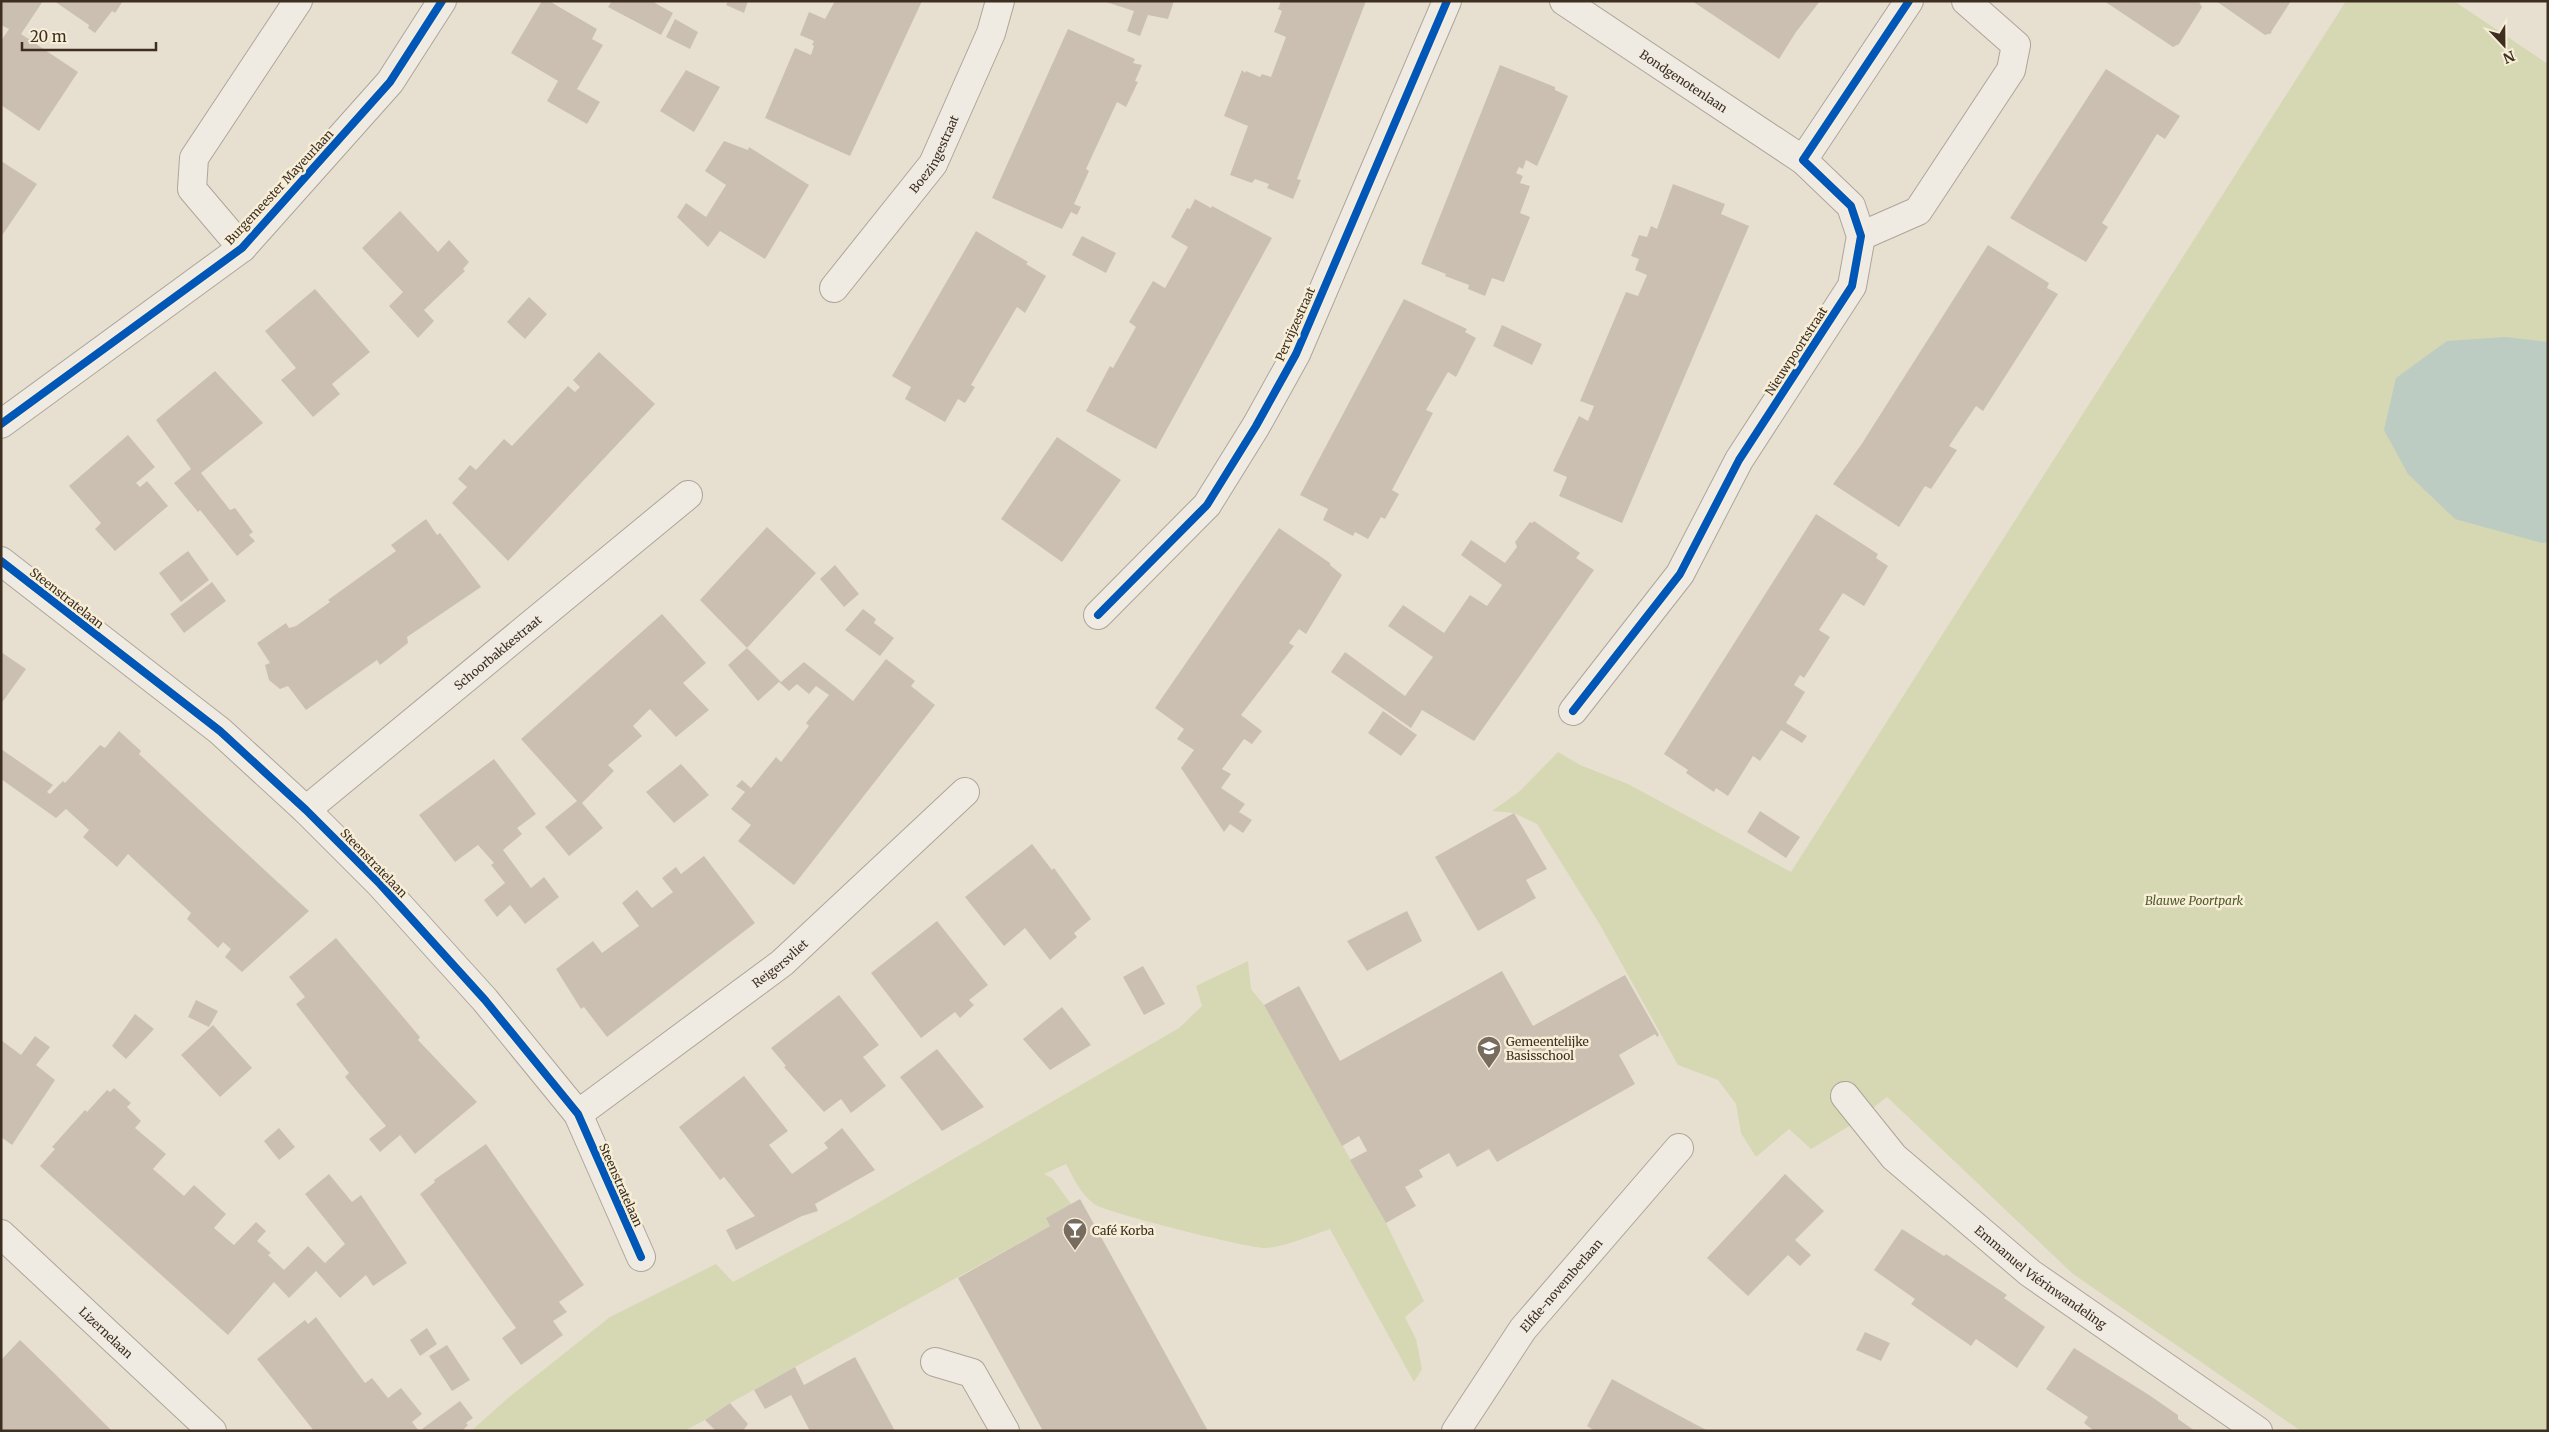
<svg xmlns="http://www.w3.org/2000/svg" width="2549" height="1432" font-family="Merriweather,serif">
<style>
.green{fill:#d6d7b3}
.water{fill:#bcccc2}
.building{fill:#cbbfb2}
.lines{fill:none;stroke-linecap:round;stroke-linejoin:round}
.street-casing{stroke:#ada599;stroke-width:30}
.street{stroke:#efebe3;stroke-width:28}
.cycleway-casing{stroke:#f7eed8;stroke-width:11}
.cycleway{stroke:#0057b8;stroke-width:8}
.labels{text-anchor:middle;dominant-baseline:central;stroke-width:5;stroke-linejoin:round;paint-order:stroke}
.street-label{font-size:12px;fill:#3d2e20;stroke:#f7eed8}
.park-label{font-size:12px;font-style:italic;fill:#4d5a26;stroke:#f7eed8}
.poi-label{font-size:12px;fill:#3d2e20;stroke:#f7eed8;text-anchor:start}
</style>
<rect width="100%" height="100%" fill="#e7e0d1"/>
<path class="green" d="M2346 1H2454L2548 64V1431H2301L2073 1274 1887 1097 1851 1125 1811 1149 1789 1129 1756 1157 1741 1133 1736 1104 1718 1080 1678 1065 1599 923 1537 824 1514 813 1492 811 1520 791 1558 752 1580 765 1628 784 1791 872Z
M1248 961 1251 989 1264 1005 1386 1223 1424 1301 1405 1317 1416 1339 1422 1369 1414 1382 1330 1229C1309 1236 1286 1247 1264 1248 1248 1248 1103 1212 1094 1204 1080 1193 1074 1179 1066 1164L1044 1174 1052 1178 1071 1204 1050 1226 730 1403 705 1420 684 1431H471L508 1398 610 1317 716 1264 733 1282 850 1219 1179 1028 1202 1006 1196 986Z"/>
<path class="water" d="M2505 337 2548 342V542L2542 543 2455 519 2408 474 2384 430 2396 378 2447 341Z"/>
<path class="building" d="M1 1H43L21 34 78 72 39 131 1 105V41L9 29 1 25Z
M54 1H123L115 13 112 11 95 33 88 28 89 25Z
M542 1H549L597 29 592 39 603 45 577 89 600 102 587 124 547 101 558 81 511 53Z
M612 1H656L655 3 673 13 661 35 608 7Z
M728 1H748L744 13 726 5Z
M835 1H922L850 156 765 118 795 48 811 55 814 46 812 45 814 41 800 35 809 12 825 19Z
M1103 1H1174L1168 19 1148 15 1140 36 1127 31 1134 11Z
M1281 1H1366L1297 179 1301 180 1293 199 1267 188 1269 184 1255 179 1252 183 1230 175 1248 126 1224 116 1242 70 1245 73 1246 71 1260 77 1262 74 1271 77 1286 37 1274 32 1282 11 1278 9Z
M1692 1H1820L1796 32 1779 59Z
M2104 1H2194L2199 2 2202 7 2179 44 2173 47Z
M2216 1H2291L2271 32 2272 33 2265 35Z
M675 19 698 32 690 49 666 37Z
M1068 29 1135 59 1133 63 1142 65 1135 81 1138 82 1126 107 1117 102 1086 169 1089 171 1074 204 1081 207 1077 215 1071 212 1062 229 992 198Z
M1500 65 1555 87V90L1568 96 1537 166 1526 160 1523 169 1519 167 1516 173 1523 176 1520 183 1530 186 1520 213 1530 217 1504 282 1492 278 1485 296 1468 289 1469 285 1445 276 1446 274 1421 264Z
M2106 69 2180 116 2165 139 2157 134 2102 223 2108 227 2086 262 2010 218Z
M686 70 720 87 694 132 660 111Z
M724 141 748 150 749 147 809 185 765 259 720 231 708 247 677 217 686 203 706 217 726 185 705 171Z
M1 161 37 184 1 237Z
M1673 184 1725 204 1721 214 1749 226 1622 523 1559 496 1567 477 1553 471 1579 416 1588 421 1594 406 1580 401 1626 292 1638 296 1647 275 1635 270 1639 259 1631 256 1639 235 1647 237 1651 226 1657 229Z
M1195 199 1211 208 1212 206 1272 238 1156 449 1086 411 1110 366 1113 368 1136 327 1129 322 1153 281 1165 288 1188 247 1171 237 1187 208 1190 209Z
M400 211 438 252 449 240 469 262 463 269 465 271 424 310 434 321 418 338 389 306 403 292 362 248Z
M976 231 1028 262 1026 264 1046 276 1025 313 1017 307 971 385 975 387 965 403 958 399 945 422 905 399 911 387 892 376Z
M1082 236 1116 253 1106 273 1072 255Z
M1988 245 2049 283 2047 288 2058 294 1983 411 1976 406 1949 446 1957 450 1931 489 1925 486 1899 527 1833 484 1861 445Z
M315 289 370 352 332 384 340 394 313 417 281 380 296 368 265 331Z
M529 297 547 314 525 339 507 322Z
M1404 299 1467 329 1465 332 1476 338 1456 377 1448 372 1426 410 1433 413 1392 490 1399 494 1385 519 1381 517 1368 539 1355 532 1353 536 1323 520 1328 509 1300 495Z
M1502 325 1542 344 1532 365 1493 346Z
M599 352 655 404 508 561 452 503 467 487 458 479 470 465 476 470 504 439 512 446 568 386 575 392 580 387 573 380Z
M215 371 263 423 201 473 230 510 235 508 253 532 249 535 255 541 237 556 200 510 198 512 174 483 191 469 156 420Z
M128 435 155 467 136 483 140 487 147 481 168 506 115 551 95 529 101 523 69 486Z
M1057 437 1121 480 1062 562 1001 519Z
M1816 514 1878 554 1876 558 1888 566 1864 606 1843 593 1819 630 1830 637 1804 678 1800 675 1794 685 1805 692 1786 723 1807 736 1802 743 1781 730 1760 761 1753 756 1728 796 1716 788 1714 792 1686 773 1688 770 1664 754Z
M426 519 437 535 440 533 481 587 407 637 408 643 380 665 377 660 306 710 288 686 280 689 269 680 265 665 270 663 257 643 286 623 289 628 296 626 330 602 328 600 396 551 391 545Z
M1534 521 1580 553 1576 558 1594 570 1474 741 1422 710 1411 728 1331 672 1345 652 1405 696 1433 657 1388 626 1403 605 1444 633 1470 595 1487 606 1502 585 1461 555 1471 540 1505 563 1517 547 1515 542 1530 522 1532 523Z
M767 527 816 573 747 648 700 600Z
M1279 528 1330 563V565L1342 575 1306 634 1299 629 1289 643 1294 646 1241 715 1262 731 1252 744 1244 739 1222 769 1231 774 1221 788 1245 804 1239 812 1252 820 1243 833 1230 824 1224 832 1181 768 1194 750 1177 739 1184 729 1155 708Z
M188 551 209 580 181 602 159 573Z
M835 565 859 594 844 607 820 579Z
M212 582 226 601 184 633 170 614Z
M863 609 876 619 874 623 894 638 880 656 845 630Z
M662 614 706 663 683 683 709 710 676 737 650 709 633 726 642 736 608 765 614 771 582 803 603 828 569 856 545 827 577 801 521 739Z
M747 648 781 682 804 662 853 701 886 659 915 681 911 686 935 705 794 885 738 841 751 825 731 809 745 792 736 786 742 780 751 788 776 757 781 762 809 726 806 723 829 695 816 686 809 694 797 684 789 691 779 682 758 701 728 665Z
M1 652 26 669 1 704Z
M1383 711 1417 735 1401 756 1368 733Z
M119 731 141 751 139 754 309 911 242 972 225 957 231 949 223 942 218 948 187 919 191 913 128 854 117 867 83 837 89 830 66 809 56 818 1 779V749L53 785 47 792 50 794 63 781 65 783 100 745 105 748Z
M494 759 536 814 517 828 522 834 503 850 531 888 544 877 559 897 525 924 510 905 497 917 484 900 505 883 491 865 494 863 478 845 455 862 419 815Z
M681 764 709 795 674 823 646 792Z
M1760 811 1800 837 1786 858 1747 832Z
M1514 813 1547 869 1526 880 1536 898 1478 931 1435 857Z
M1032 844 1052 870 1054 868 1091 919 1074 933 1077 937 1050 960 1025 928 1004 946 965 897Z
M704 856 755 923 607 1037 584 1007 581 1009 556 969 593 941 602 953 639 926 622 903 637 890 652 908 673 892 662 878 676 867 681 874Z
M1407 911 1422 941 1367 971 1347 941Z
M937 921 988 985 969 1000 974 1005 960 1018 955 1012 921 1038 871 973Z
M336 938 420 1037 418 1040 477 1102 415 1154 400 1135 380 1152 369 1139 386 1126 345 1077 349 1073 296 1004 305 997 289 977Z
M1143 966 1165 1004 1144 1015 1123 977Z
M1502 971 1533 1026 1625 975 1659 1035 1657 1037 1655 1034 1619 1055 1635 1084 1497 1162 1489 1149 1457 1167 1449 1153 1419 1170 1423 1177 1405 1187 1416 1206 1386 1223 1350 1160 1367 1151 1359 1136 1342 1146 1264 1005 1299 986 1340 1061Z
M839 995 879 1045 863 1057 886 1086 851 1113 841 1099 824 1112 784 1067 786 1066 771 1048Z
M196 1000 218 1011 209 1027 188 1017Z
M1062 1007 1091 1045 1050 1070 1023 1039Z
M135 1014 154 1029 126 1059 112 1046Z
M213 1025 252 1068 220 1097 181 1055Z
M35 1036 50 1047 36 1065 55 1080 12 1145 1 1137V1040L21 1055Z
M937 1049 984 1107 942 1131 900 1077Z
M744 1076 788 1131 769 1145 792 1174 828 1148 824 1143 842 1128 875 1170 815 1204 818 1211 802 1216 736 1250 726 1230 755 1216 724 1177 720 1180 679 1127Z
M114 1088 131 1103 127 1107 141 1121 135 1128 166 1154 153 1169 184 1196 194 1185 226 1214 214 1228 234 1245 256 1222 266 1231 257 1241 271 1253 268 1255 284 1270 308 1246 325 1263 345 1244 305 1194 329 1174 352 1202 361 1195 407 1263 373 1286 366 1275 340 1298 316 1271 289 1298 274 1282 228 1335 40 1166 55 1149 52 1147 85 1110 87 1112 107 1090 110 1092Z
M279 1128 295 1147 279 1160 264 1141Z
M486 1144 584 1285 559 1302 567 1312 553 1321 563 1335 521 1365 502 1338 516 1328 420 1194 435 1182 434 1180Z
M1785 1174 1824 1211 1795 1240 1811 1255 1800 1266 1788 1255 1748 1296 1707 1258Z
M1080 1199 1127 1284 1208 1431H1043L958 1278 1050 1226 1046 1218Z
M1902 1229 1944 1256 1946 1254 2007 1295 2004 1298 2045 1327 2017 1368 1976 1339 1971 1346 1911 1304 1915 1299 1874 1270Z
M316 1317 365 1383 372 1378 388 1398 401 1388 422 1414 412 1422 419 1431H314L257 1359 305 1320 308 1324Z
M427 1328 437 1344 420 1356 410 1340Z
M1865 1332 1890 1343 1881 1361 1856 1350Z
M20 1340 52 1371 112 1431H1V1360Z
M447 1345 470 1380 452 1391 429 1356Z
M2074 1348 2149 1395 2178 1415V1419L2195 1431H2094L2084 1423 2088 1417 2046 1389Z
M855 1357 895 1431H810L791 1395 765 1409 754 1390 795 1367 804 1385Z
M1612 1379 1663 1407 1708 1431H1595L1587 1426Z
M460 1401 473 1418 466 1423 468 1425 462 1431H424L422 1429Z
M730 1403 748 1424 743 1431H716L705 1420Z"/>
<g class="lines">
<defs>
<g id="street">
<path id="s1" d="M1564 1 1803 160"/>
<path d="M1861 236 1918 211 2011 70 2016 45 1966 1"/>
<path d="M242 248 192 189 194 158 298 1"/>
<path id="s2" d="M834 288 933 164 991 33 1000 1"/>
<path d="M1 424 242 248 390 82 442 1"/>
<path d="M1 561 220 731 306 810 380 884 485 1000 578 1114 641 1257"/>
<path d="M1098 615 1207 505 1256 426 1296 354 1447 1"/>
<path d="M1573 711 1680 574 1739 460 1852 286 1861 236 1851 206 1803 160 1909 1"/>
<path id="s3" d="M306 810 688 495"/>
<path id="s4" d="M1845 1096 1894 1157 2030 1273 2258 1431"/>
<path id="s5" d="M578 1114 782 963 965 792"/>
<path id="s6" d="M1 1234 212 1431"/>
<path d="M935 1362 972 1373 1005 1431"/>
<path id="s7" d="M1456 1431 1523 1329 1679 1148"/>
</g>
</defs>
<use href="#street" class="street-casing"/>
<use href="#street" class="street"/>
<defs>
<path id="cycleway" d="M1 424 242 248 390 82 442 1
M1 561 220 731 306 810 380 884 485 1000 578 1114 641 1257
M1098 615 1207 505 1256 426 1296 354 1447 1
M1573 711 1680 574 1739 460 1852 286 1861 236 1851 206 1803 160 1909 1"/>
</defs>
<use href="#cycleway" class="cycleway-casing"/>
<use href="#cycleway" class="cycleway"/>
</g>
<defs>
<symbol id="school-pin" viewBox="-11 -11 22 30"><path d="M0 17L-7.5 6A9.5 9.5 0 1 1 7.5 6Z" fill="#786c5e" stroke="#f7eed8"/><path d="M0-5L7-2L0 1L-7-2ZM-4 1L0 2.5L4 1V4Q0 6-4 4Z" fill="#fff"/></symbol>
<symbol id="bar-pin" viewBox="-11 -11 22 30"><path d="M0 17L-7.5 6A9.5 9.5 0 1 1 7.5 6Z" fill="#786c5e" stroke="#f7eed8"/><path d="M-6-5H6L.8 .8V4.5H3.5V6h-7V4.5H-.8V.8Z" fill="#fff"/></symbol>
</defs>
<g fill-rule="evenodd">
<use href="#school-pin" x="1475" y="1034" width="28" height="38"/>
<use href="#bar-pin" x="1061" y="1216" width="28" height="38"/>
</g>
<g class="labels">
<g class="street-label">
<text stroke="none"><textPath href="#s1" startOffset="144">Bondgenotenlaan</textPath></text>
<text stroke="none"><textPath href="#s2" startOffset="168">Boezingestraat</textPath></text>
<text transform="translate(279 187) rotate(-47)">Burgemeester Mayeurlaan</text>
<text transform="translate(1295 324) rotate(-66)">Pervijzestraat</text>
<text transform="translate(1796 351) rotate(-57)">Nieuwpoortstraat</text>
<text transform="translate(67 598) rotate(38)">Steenstratelaan</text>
<text stroke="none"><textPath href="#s3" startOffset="248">Schoorbakkestraat</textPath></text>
<text transform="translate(374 863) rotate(46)">Steenstratelaan</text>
<text stroke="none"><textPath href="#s5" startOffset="252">Reigersvliet</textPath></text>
<text transform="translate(621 1185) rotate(66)">Steenstratelaan</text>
<text stroke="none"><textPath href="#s4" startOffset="268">Emmanuel Viérinwandeling</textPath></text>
<text stroke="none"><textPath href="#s7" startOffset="180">Elfde-novemberlaan</textPath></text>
<text stroke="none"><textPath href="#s6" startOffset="144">Lizernelaan</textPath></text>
</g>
<g class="park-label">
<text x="2194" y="900">Blauwe Poortpark</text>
</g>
<g class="poi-label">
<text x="1506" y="1041">Gemeentelijke<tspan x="1506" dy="14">Basisschool</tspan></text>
<text x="1092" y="1230">Café Korba</text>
</g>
</g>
<rect width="2549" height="1432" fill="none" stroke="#3d2e20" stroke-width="5"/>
<g transform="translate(2504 45) rotate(158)" stroke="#f7eed8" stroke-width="4" paint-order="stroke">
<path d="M0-4L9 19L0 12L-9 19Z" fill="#3d2e20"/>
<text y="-8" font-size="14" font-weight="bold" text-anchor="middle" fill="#3d2e20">N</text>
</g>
<path d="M22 42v8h134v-8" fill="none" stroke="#3d2e20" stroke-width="2.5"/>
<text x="30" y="42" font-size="15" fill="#3d2e20" stroke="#f7eed8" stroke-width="4" paint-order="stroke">20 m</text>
</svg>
